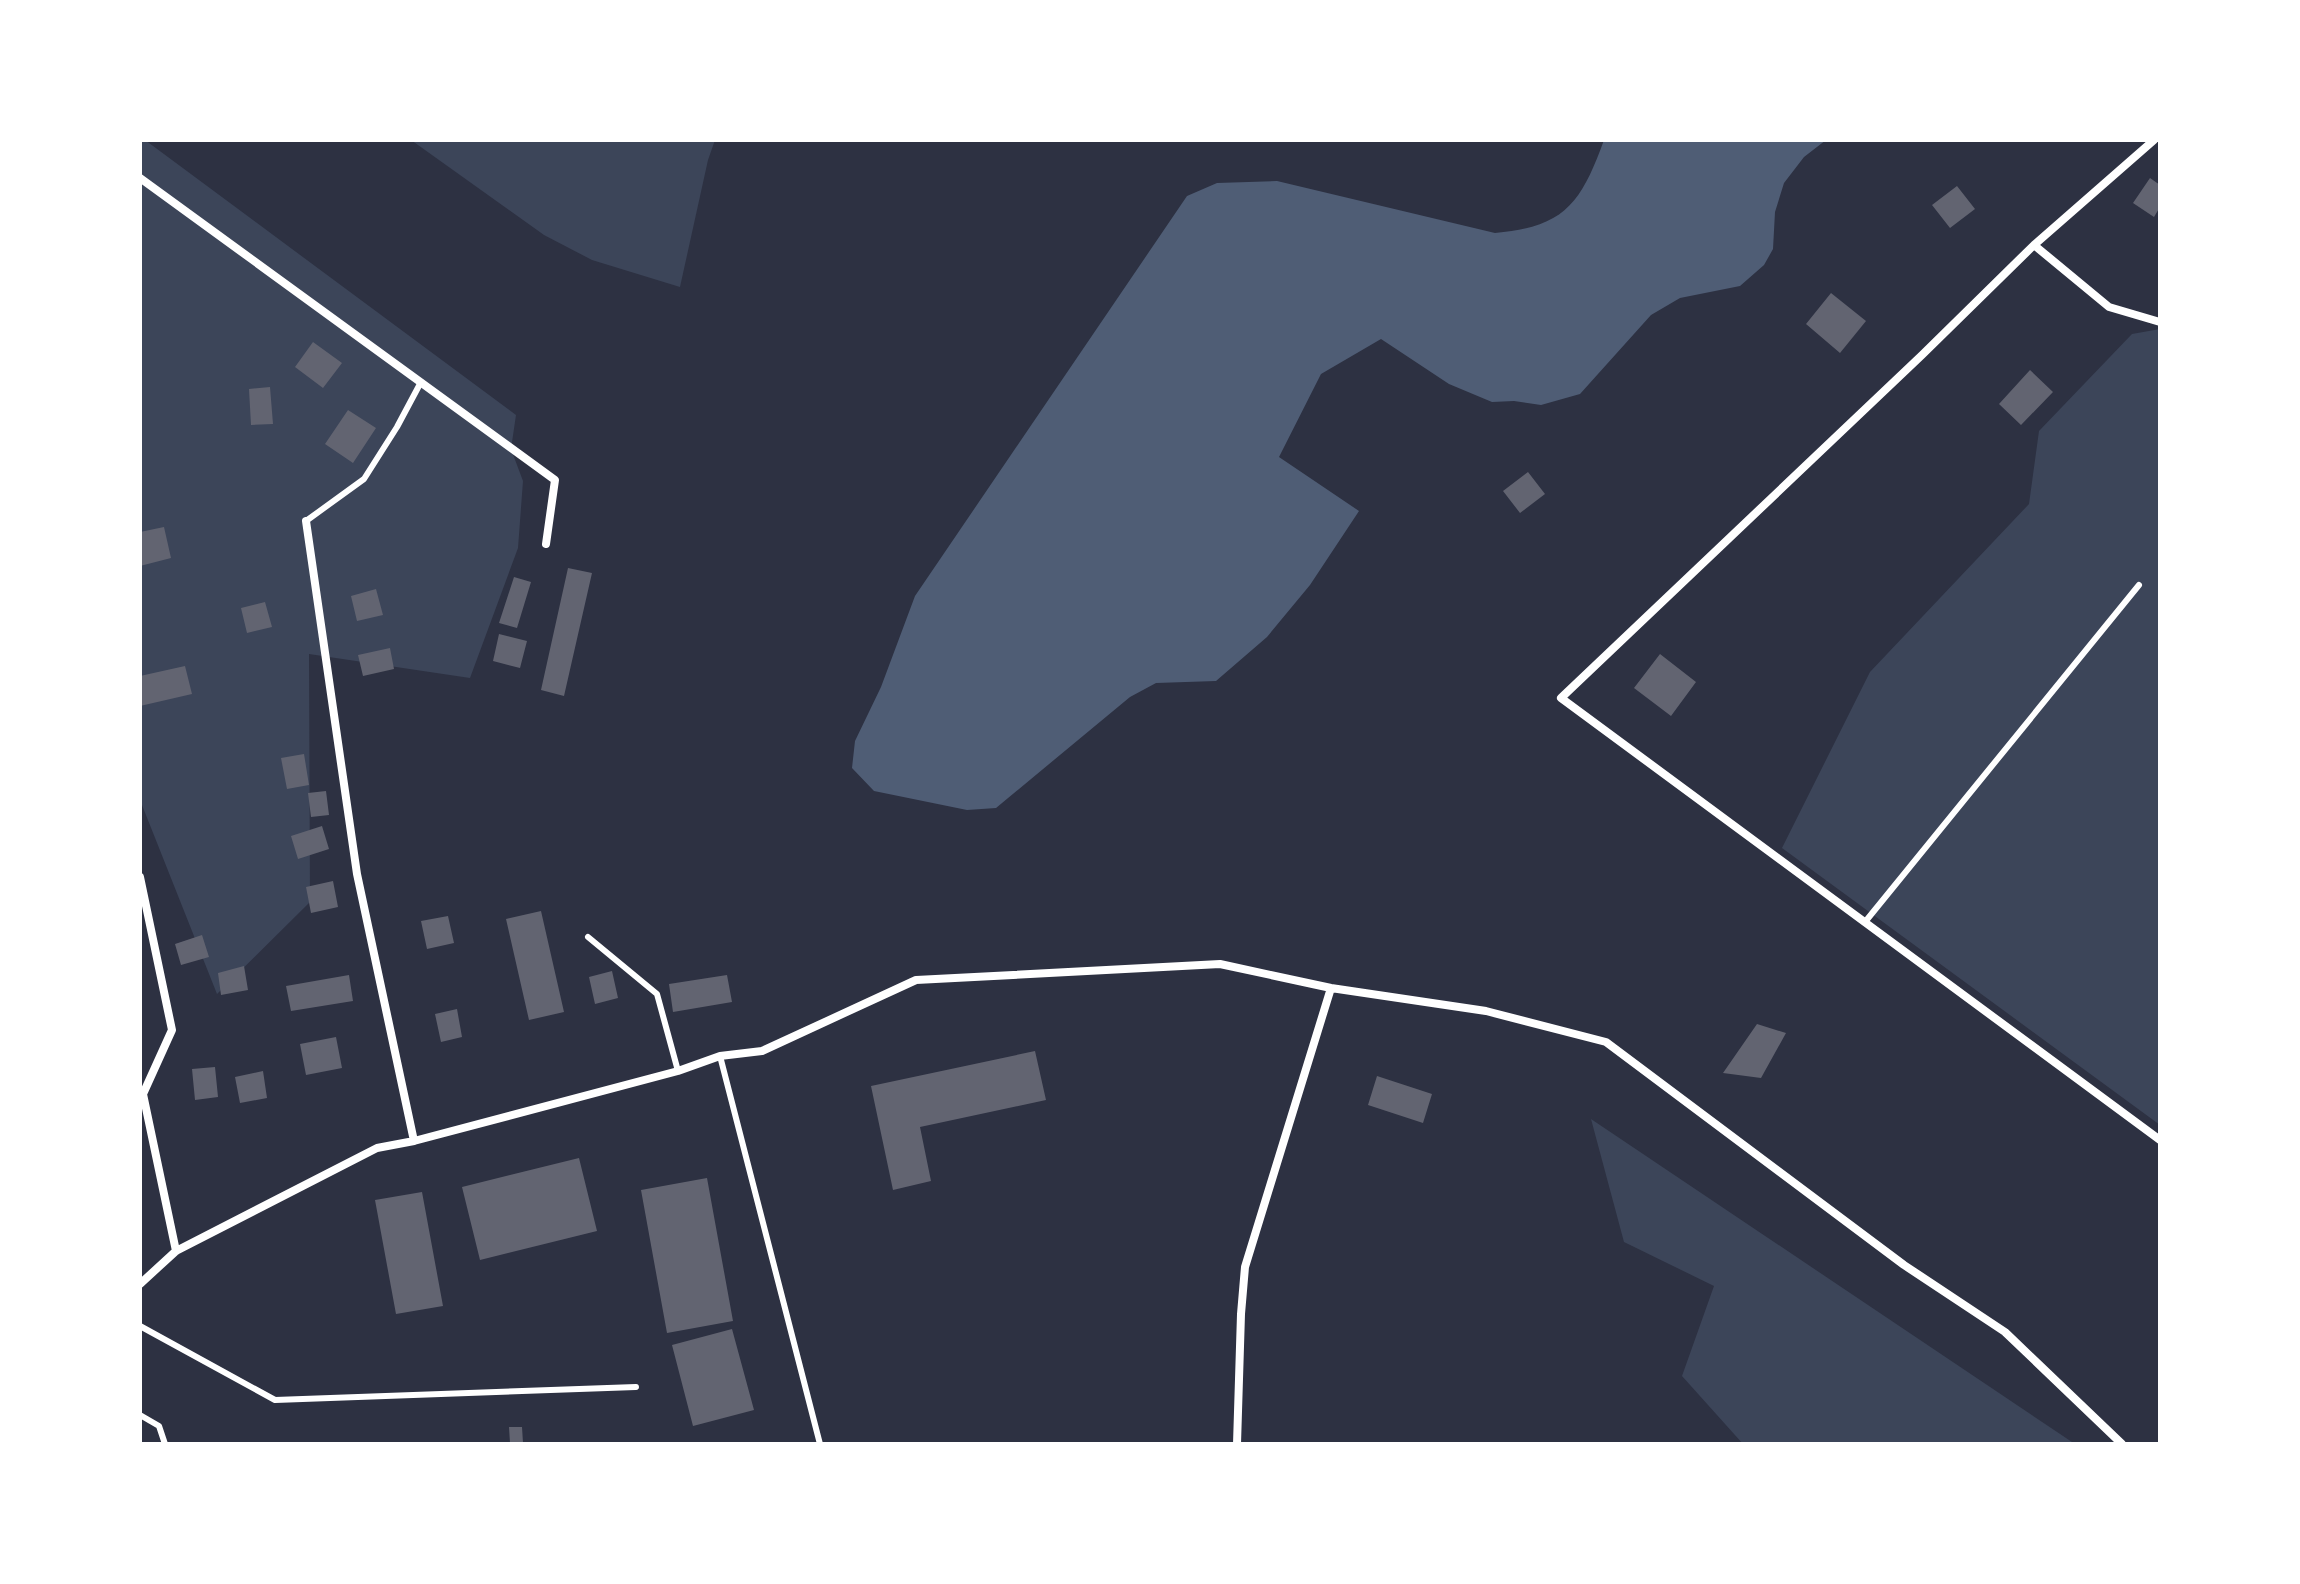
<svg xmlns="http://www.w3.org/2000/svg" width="2300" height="1584" font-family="Arial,sans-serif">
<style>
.green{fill:#3c4559}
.water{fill:#4f5d75}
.building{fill:#626471}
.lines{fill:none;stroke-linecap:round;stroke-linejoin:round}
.service{stroke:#fff;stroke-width:6}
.minor{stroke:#fff;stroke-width:8}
</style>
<rect width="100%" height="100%" fill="#2d3142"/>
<path class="green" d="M140 140H145L516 415 511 449 523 481 518 548 470 678 309 654 310 902 217 994 140 800Z
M411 140H715L708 160 680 287 592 260 544 235Z
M2160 329V1125L1782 848 1870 672 2029 504 2039 431 2132 334Z
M1591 1119 2075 1444H1743L1682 1376 1714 1286 1624 1242Z"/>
<path class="water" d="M1604 140H1826L1804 157 1784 183 1775 212 1773 249 1764 265 1740 286 1680 298 1651 315 1580 394 1541 405 1514 401 1492 402 1449 384 1381 339 1321 374 1279 457 1359 511 1310 585 1267 637 1216 681 1156 683 1130 697 996 808 967 810 874 791 852 768 855 741 881 687 915 596 1187 196 1217 183 1277 181 1495 233C1565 227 1581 203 1604 140Z"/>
<path class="building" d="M2150 178 2160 185V207L2154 217 2133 203Z
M1957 186 1975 209 1950 228 1932 205Z
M1831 293 1866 321 1840 353 1806 324Z
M313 342 342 363 323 388 295 367Z
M2030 370 2053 392 2021 425 1999 404Z
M270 387 273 424 251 425 249 389Z
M348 410 376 428 353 463 325 444Z
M1528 472 1545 494 1520 513 1503 491Z
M164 527 171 558 140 566V532Z
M568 568 592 573 564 696 541 690Z
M514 577 531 582 517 628 499 623Z
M376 589 383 615 357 621 351 596Z
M265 602 272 627 247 633 241 608Z
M499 634 527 641 520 668 493 661Z
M390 648 394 669 363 676 358 655Z
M1660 654 1696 682 1671 716 1634 688Z
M185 666 192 694 140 706V676Z
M304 754 309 785 287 789 281 758Z
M326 791 329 815 311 817 308 793Z
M322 826 329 849 298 859 291 836Z
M333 881 338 907 311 913 306 887Z
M541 911 564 1012 529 1020 506 919Z
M448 916 454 943 427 949 421 921Z
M202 935 209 957 181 965 175 944Z
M244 966 248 990 221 995 218 973Z
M612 971 618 998 595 1004 589 977Z
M349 975 353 1001 291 1011 286 986Z
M727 975 732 1002 673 1012 669 984Z
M457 1009 462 1037 441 1042 435 1014Z
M1757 1024 1786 1033 1761 1078 1723 1073Z
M336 1037 342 1068 306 1075 300 1044Z
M1035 1051 1046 1100 920 1127 931 1181 893 1190 871 1086Z
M215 1067 218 1097 195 1100 192 1069Z
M263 1071 267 1098 240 1103 235 1077Z
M1377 1076 1432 1094 1423 1123 1368 1105Z
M579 1158 597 1231 480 1260 462 1187Z
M707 1178 733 1321 667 1333 641 1190Z
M422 1192 443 1306 396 1314 375 1200Z
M732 1329 754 1410 693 1426 672 1345Z
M509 1427H522L523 1443H510Z"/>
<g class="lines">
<path class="service" d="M306 521 364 479 397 427 421 382
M1865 922 2139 585
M588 937 657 994 678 1071
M720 1056 820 1444
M140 1326 275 1400 636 1387
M140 1415 159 1426 165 1444"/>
<path class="minor" d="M2154 140 2034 245 1922 355 1561 698 2160 1140
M140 178 555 480 546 544
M2034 245 2109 307 2160 322
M306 521 357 874 414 1141
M140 877 172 1030 143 1094 176 1251
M140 1284 176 1251 377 1148 414 1141 678 1071 720 1056 762 1051 916 980 1220 964 1331 988 1486 1011 1606 1042 1904 1265 2005 1332 2122 1444
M1237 1444 1241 1314 1245 1267 1331 988"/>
</g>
<rect width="2300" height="1584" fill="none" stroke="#ffffff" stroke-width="284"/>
</svg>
